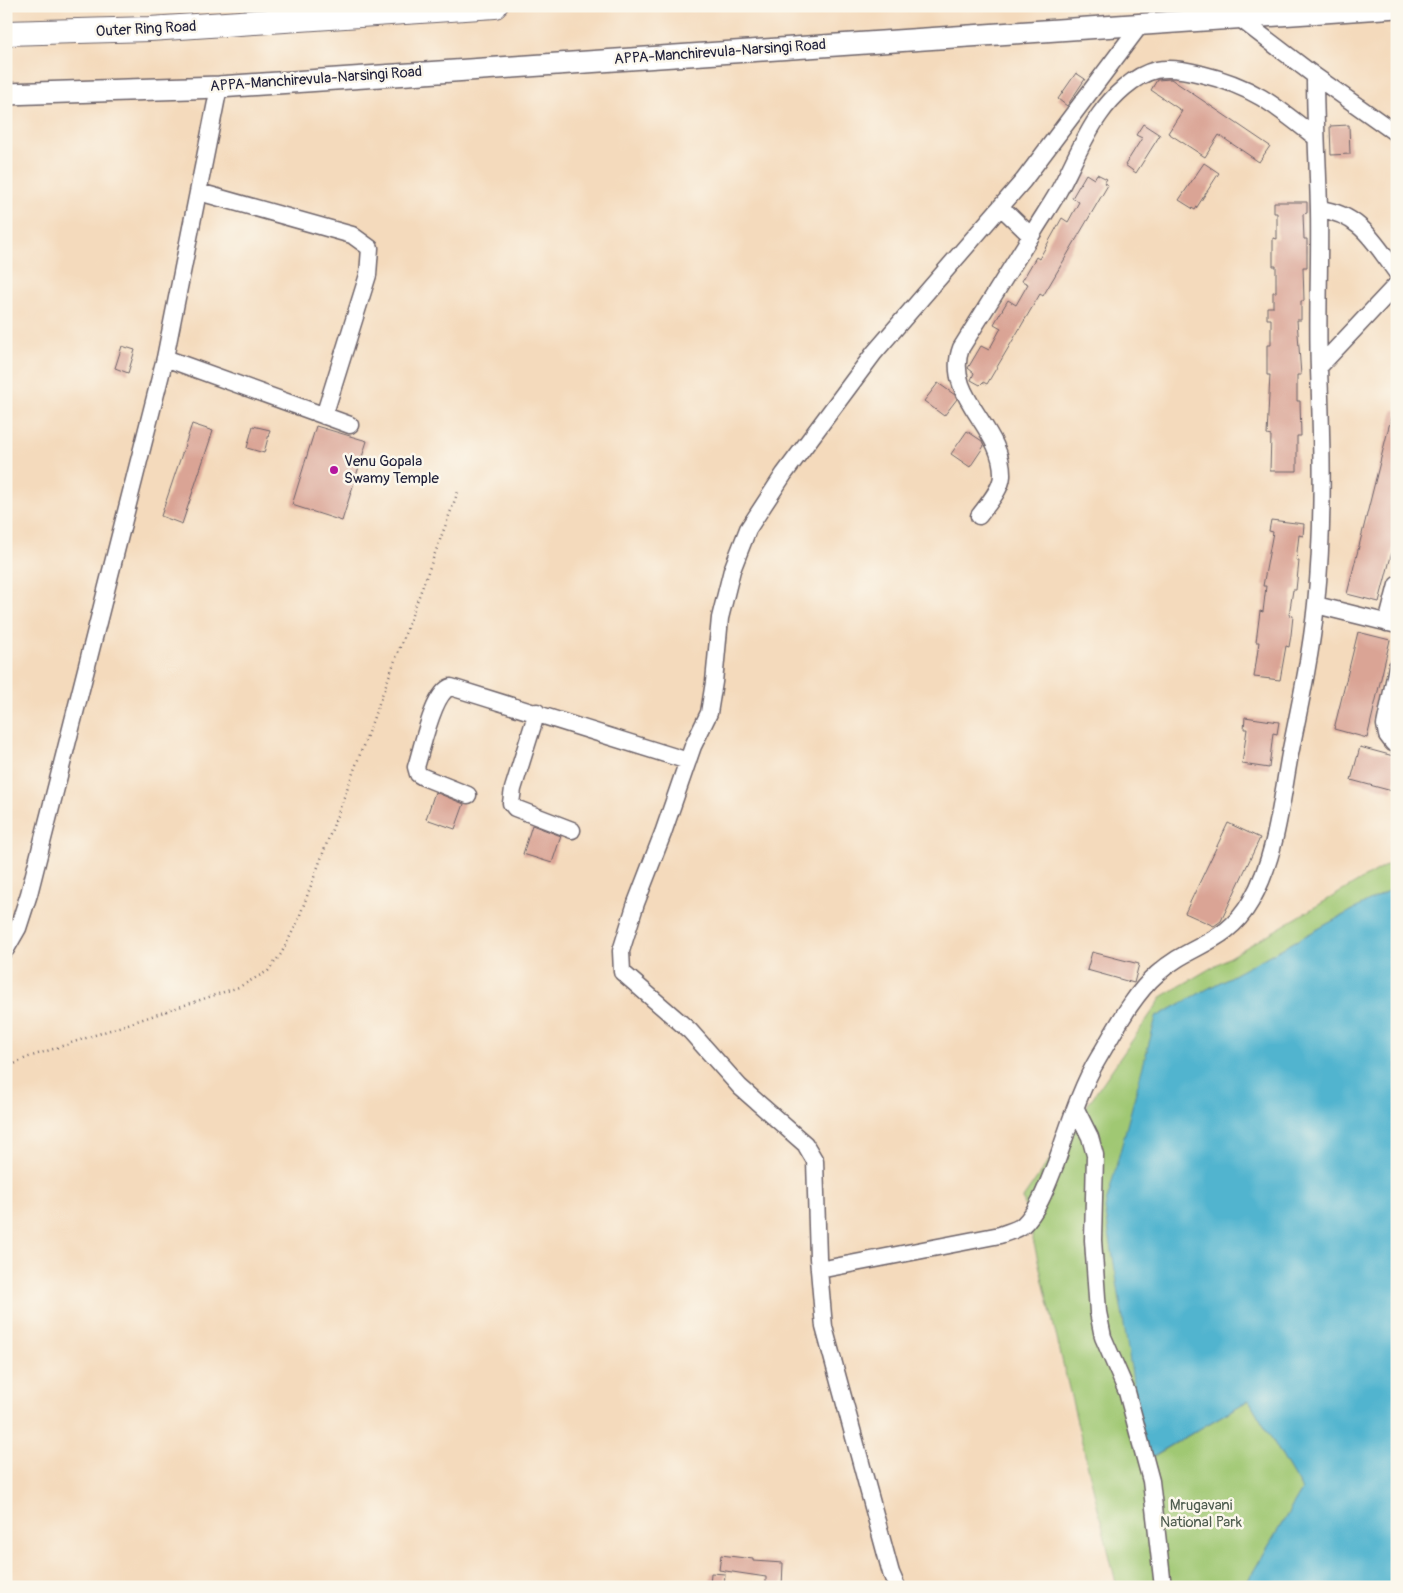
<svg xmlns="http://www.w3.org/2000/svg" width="1403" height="1593" font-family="Pangolin,sans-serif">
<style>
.green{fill:#a0c873;stroke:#617557}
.water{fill:#51b4cf;stroke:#3a6b85}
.building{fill:#daa495}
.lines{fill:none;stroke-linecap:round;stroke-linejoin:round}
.minor-casing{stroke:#6c6268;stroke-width:19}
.major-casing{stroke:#6c6268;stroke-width:24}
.highway-casing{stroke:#6c6268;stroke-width:26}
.path{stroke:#6c6268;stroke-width:2.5;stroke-dasharray:1 4;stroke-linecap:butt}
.minor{stroke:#fff;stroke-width:16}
.major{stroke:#fff;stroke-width:21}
.highway{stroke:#fff;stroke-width:24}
.poi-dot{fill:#b5179e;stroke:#fbf7ec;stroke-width:2}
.labels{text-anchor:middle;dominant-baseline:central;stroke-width:5;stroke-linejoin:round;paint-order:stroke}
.street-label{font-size:15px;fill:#22223b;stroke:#fbf7ec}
.poi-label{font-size:15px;fill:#22223b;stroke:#fbf7ec;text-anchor:start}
.park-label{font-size:15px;fill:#4e5c4f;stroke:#fbf7ec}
</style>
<rect width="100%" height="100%" fill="#fbf7ec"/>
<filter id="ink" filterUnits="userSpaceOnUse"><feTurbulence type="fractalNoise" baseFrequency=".02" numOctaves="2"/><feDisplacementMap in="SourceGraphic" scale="10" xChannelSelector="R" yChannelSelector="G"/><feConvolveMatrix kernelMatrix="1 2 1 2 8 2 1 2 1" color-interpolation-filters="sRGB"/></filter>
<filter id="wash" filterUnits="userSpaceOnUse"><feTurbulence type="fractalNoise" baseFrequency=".0096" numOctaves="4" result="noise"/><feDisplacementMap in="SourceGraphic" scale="20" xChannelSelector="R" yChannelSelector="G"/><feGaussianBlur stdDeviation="1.12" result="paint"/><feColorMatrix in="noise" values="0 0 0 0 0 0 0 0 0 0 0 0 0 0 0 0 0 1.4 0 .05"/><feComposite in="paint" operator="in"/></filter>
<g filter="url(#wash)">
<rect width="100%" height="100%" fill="#f4dabc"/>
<path class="green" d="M1397 859V886L1156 1017 1147 1460 1249 1400 1302 1490 1244 1587H1117L1023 1198 1163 996Z"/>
<path class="water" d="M1397 886V1587H1244L1302 1490 1249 1400 1146 1460 1105 1208 1156 1017Z"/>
<g id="blocks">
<path class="building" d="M1076 73 1085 79 1067 106 1058 99Z
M1171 79 1270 146 1259 162 1219 135 1205 157 1168 133 1182 111 1151 90 1157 80Z
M1143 124 1160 135 1136 173 1125 165 1142 138 1136 135Z
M1349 125 1350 154 1331 155 1330 126Z
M1204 163 1219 173 1195 210 1179 200Z
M1086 174 1094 179 1097 174 1107 179 1104 183 1108 185 1043 296 1040 294 987 384 983 382 980 385 971 380 974 373 968 368 981 346 989 350 1001 328 994 324 1008 300 1016 305 1028 284 1022 281 1036 257 1039 259 1062 218 1068 222 1079 202 1072 198Z
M1274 202H1307V213L1303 214 1304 239H1307V267H1303L1304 301H1301V320H1297L1301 375H1297V401H1300L1301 436H1297V471H1270L1271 436 1267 435 1270 375H1267V345H1271V319H1267V307H1273V292H1276V266H1273V238L1277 239V213H1274Z
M122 346 135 350 128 373 115 368Z
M938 383 955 395 957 399 944 416 924 401Z
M1393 410H1397V533L1379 602 1347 594Z
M192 424 213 431 182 524 161 516Z
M253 426 270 430 264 453 247 448Z
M316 426 367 441 342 521 292 505Z
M967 431 982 441 984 446 970 467 951 454Z
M1271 520 1304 524 1303 536 1299 535 1296 561H1299L1296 590H1293L1289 615 1293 616 1291 635 1289 647 1286 646 1280 680 1254 677 1259 642H1256L1260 611 1263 612 1266 586H1263L1273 532 1269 531Z
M1358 632 1390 640 1367 738 1334 729Z
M1245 717 1279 722 1277 734 1273 733 1269 768 1242 764 1247 729H1244Z
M1360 747 1397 757V774L1392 791 1351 780Z
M435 792 464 804 455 829 426 819Z
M1228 823 1260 838 1221 921 1214 926 1185 913Z
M532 825 561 836 552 863 523 854Z
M1092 952 1139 964 1134 983 1087 970Z
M721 1555 753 1559V1561L783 1563 782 1587H766V1577L719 1570Z
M711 1573 725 1574 724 1587H710Z"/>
</g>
</g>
<g filter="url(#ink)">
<use href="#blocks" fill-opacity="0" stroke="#6c6268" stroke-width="1"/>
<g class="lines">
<defs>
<path id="minor" d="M1239 18 1315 76 1397 134
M199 192 352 235 370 248 368 275 324 416
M1319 209C1360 214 1374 242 1397 273
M1031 236C1039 222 1049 208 1057 194 1072 168 1082 139 1100 114 1112 97 1134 75 1156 70 1171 67 1186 70 1201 74 1252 86 1275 105 1315 137
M165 358 350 425
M1319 367 1397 284
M979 516C987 505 1001 490 1002 476 1004 428 943 396 961 348L1031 236 1001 207
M1316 605 1397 625
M1387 623 1397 585
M1397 667 1385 725 1387 735 1393 743 1397 744
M537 712 513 789 511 803 515 808 572 830
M468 795 423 777 418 774 416 767C422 749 433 692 451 687L688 761
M6 949 18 928 29 894 165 358 219 87
M1076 1109 1090 1137 1095 1155 1093 1240 1098 1312 1103 1337 1127 1392 1151 1481 1163 1587
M819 1270 1000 1235C1007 1232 1018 1230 1023 1225 1039 1210 1048 1183 1056 1163 1068 1129 1080 1088 1099 1057 1116 1029 1132 996 1157 974 1191 943 1226 945 1251 901 1276 858 1281 803 1290 754 1300 705 1311 654 1316 604 1324 525 1322 447 1319 369 1317 316 1320 263 1319 210 1318 165 1315 121 1315 76
M897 1587 891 1573 824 1327 818 1258 815 1161 805 1144 740 1087 690 1031 622 972 621 951 636 903 663 833 693 746 709 713 714 682 720 618 732 570 748 529 784 474 874 353 1023 181 1141 24"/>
<path id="major" d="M6 94 219 87 1397 7"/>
<path id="highway" d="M6 33 150 29 495 6"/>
</defs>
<use href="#minor" class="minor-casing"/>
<use href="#major" class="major-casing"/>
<use href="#highway" class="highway-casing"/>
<path class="path" d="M6 1068 26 1058 239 987 268 971 281 954 297 923 459 489"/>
<use href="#minor" class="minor"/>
<use href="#major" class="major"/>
<use href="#highway" class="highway"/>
</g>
</g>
<circle class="poi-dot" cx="334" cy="470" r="5"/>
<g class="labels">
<g class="street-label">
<text transform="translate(146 29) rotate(-3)">Outer Ring Road</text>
<text transform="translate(720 52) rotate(-4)">APPA-Manchirevula-Narsingi Road</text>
<text transform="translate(316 79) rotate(-4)">APPA-Manchirevula-Narsingi Road</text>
</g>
<g class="poi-label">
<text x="344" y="461">Venu Gopala<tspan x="344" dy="17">Swamy Temple</tspan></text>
</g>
<g class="park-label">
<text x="1201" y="1505">Mrugavani<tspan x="1201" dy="17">National Park</tspan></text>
</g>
</g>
<rect width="1403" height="1593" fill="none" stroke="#fbf7ec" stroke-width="25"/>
</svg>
